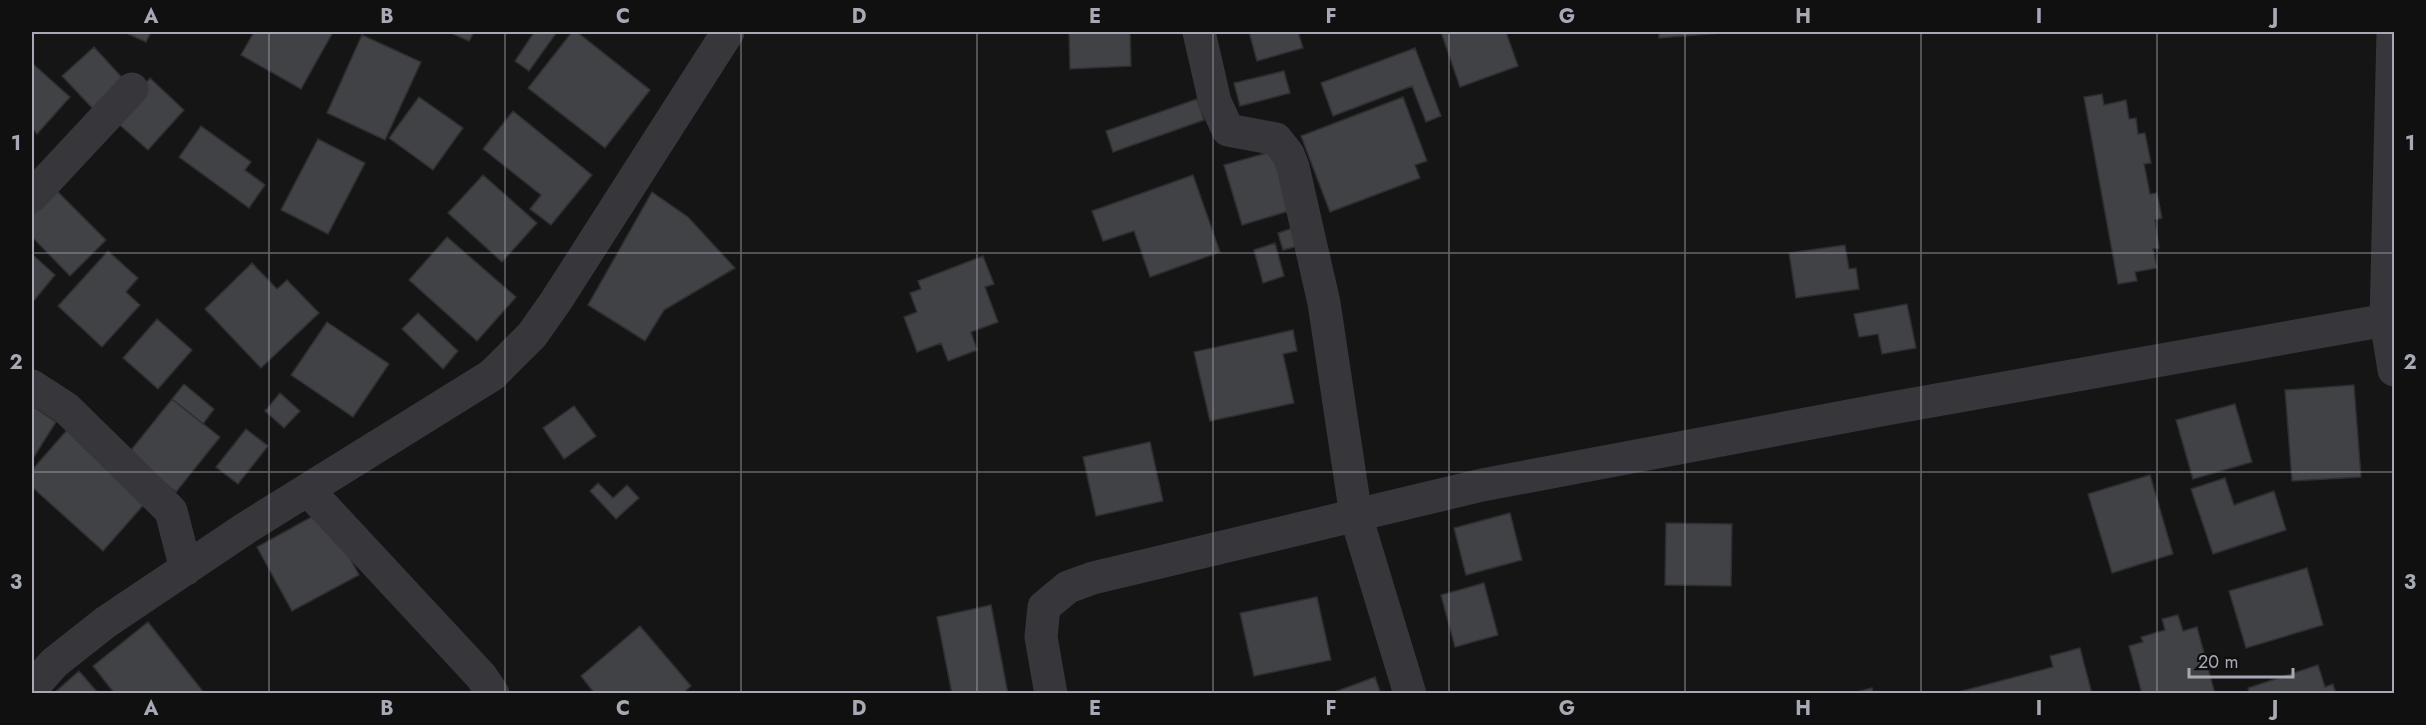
<svg xmlns="http://www.w3.org/2000/svg" width="2426" height="725" font-family="Jost,sans-serif">
<style>
.building{fill:#414246;stroke:#2f2f32;stroke-width:1.5}
.lines{fill:none;stroke-linecap:round;stroke-linejoin:round}
.minor{stroke:#36363b;stroke-width:33}
.grid{fill:none;stroke:#a7aab5;stroke-width:1.5;stroke-opacity:0.55}
.neatline{fill:none;stroke:#a7aab5;stroke-width:2}
.grid-label{font-size:20px;text-anchor:middle;font-weight:bold;fill:#a7aab5}
</style>
<rect width="100%" height="100%" fill="#151516"/>
<path class="building" d="M124 32H151L146 42Z
M254 32H333L301 89 241 55Z
M454 32H474L469 41 453 34Z
M530 32H557L529 71 515 61 533 34Z
M572 32H577L650 90 605 148 528 88Z
M1069 32H1130L1131 66 1070 69Z
M1249 32H1298L1303 48 1257 61Z
M1441 32H1506L1518 66 1460 87Z
M1659 32H1734L1659 38Z
M362 35 421 62 385 140 327 113Z
M94 47 127 83 96 112 62 76Z
M1415 48 1441 116 1426 122 1412 86 1333 116 1321 83Z
M32 63 70 97 37 134 32 128Z
M1284 71 1290 93 1240 106 1234 83Z
M150 78 184 110 148 150 113 119Z
M2102 94 2104 105 2126 100 2129 119 2136 118 2138 134 2145 133 2151 163 2144 164 2150 194 2157 193 2162 218 2155 220 2159 248 2153 249 2157 268 2135 272 2137 281 2118 284 2084 97Z
M419 97 463 128 433 170 389 138Z
M1403 97 1427 161 1415 165 1420 178 1330 212 1301 136Z
M1197 99 1204 120 1113 152 1106 131Z
M513 111 592 175 551 225 530 209 541 195 483 149Z
M201 126 251 162 245 170 265 185 249 208 179 157Z
M318 139 365 163 328 234 281 210Z
M1274 151 1292 210 1242 225 1224 165Z
M483 175 537 223 502 262 448 213Z
M1193 175 1220 252 1150 277 1134 231 1103 241 1092 211Z
M56 190 106 240 70 276 32 237V215Z
M652 192 688 217 735 268 664 310 645 341 588 305Z
M1293 228 1298 246 1283 250 1278 233Z
M447 237 516 297 477 341 409 280Z
M1275 243 1284 276 1263 283 1254 250Z
M1845 245 1849 269 1856 268 1859 289 1796 298 1789 253Z
M108 251 138 278 126 292 140 305 102 347 58 306Z
M32 254 55 275 32 303Z
M983 256 994 284 985 287 998 322 971 332 977 350 948 361 941 343 917 352 904 317 917 312 910 293 921 289 918 281Z
M252 263 277 289 287 280 319 313 261 368 205 309Z
M1907 304 1916 348 1882 354 1878 334 1859 337 1854 314Z
M418 313 458 351 443 369 402 329Z
M157 319 192 350 158 389 123 358Z
M327 322 389 364 353 417 291 375Z
M1293 330 1297 351 1283 354 1294 403 1210 421 1194 352Z
M184 384 214 409 203 424 172 399Z
M2354 385 2361 477 2292 481 2285 390Z
M280 393 300 411 284 428 265 411Z
M172 399 220 437 176 492 128 454Z
M2235 404 2252 462 2193 479 2176 420Z
M574 406 596 436 564 459 543 428Z
M34 407 56 422 32 460V411Z
M246 429 268 446 238 484 216 467Z
M67 430 147 501 103 551 32 487V470Z
M1150 442 1163 501 1096 516 1083 457Z
M2150 475 2173 554 2112 573 2088 494Z
M2225 478 2234 505 2274 491 2286 530 2213 554 2191 489Z
M598 483 613 498 627 485 639 498 616 519 590 491Z
M324 510 359 575 292 611 257 547Z
M1510 513 1522 560 1466 575 1454 528Z
M1666 523 1732 524 1731 586 1665 585Z
M2307 568 2323 625 2246 648 2229 591Z
M1484 583 1498 635 1455 647 1441 595Z
M1317 597 1331 660 1254 676 1240 613Z
M991 605 1008 694H952L937 617Z
M2178 615 2183 631 2197 627 2215 694H2142L2129 646 2143 642 2141 637 2165 630 2162 619Z
M148 622 205 694H115L93 666Z
M640 626 691 686 682 694H595L581 676Z
M2080 648 2092 694H1951L2053 667 2050 656Z
M2318 665 2325 687 2333 684 2336 694H2250L2248 688Z
M79 671 99 694H53Z
M1375 677 1381 694H1329Z
M1872 688 1873 694H1849Z"/>
<g class="lines">
<path class="minor" d="M1199 32 1215 102 1228 130 1276 139 1288 154 1293 167 1324 303 1356 516 1410 694
M2393 32 2386 320 2394 370
M32 196 132 89
M32 386 66 408 171 511 186 569
M308 490 481 676 493 694
M32 688 54 663 106 622 246 528 492 375 532 335 556 301 728 32
M1051 694 1041 637 1044 607 1068 587 1093 578 1482 485 1886 409 2386 320"/>
</g>
<path class="grid" d="M269 32V694M505 32V694M741 32V694M977 32V694M1213 32V694M1449 32V694M1685 32V694M1921 32V694M2157 32V694M32 253H2394M32 472H2394"/>
<rect width="2426" height="725" fill="none" stroke="#101011" stroke-width="66"/>
<path d="M2189 668v9h104v-9" fill="none" stroke="#a7aab5" stroke-width="3"/>
<text x="2198" y="668" font-size="18" fill="#a7aab5" stroke="#101011" stroke-width="4.5" paint-order="stroke">20 m</text>
<rect x="33" y="33" width="2360" height="659" class="neatline"/>
<g class="grid-label">
<text x="151" y="23">A</text>
<text x="387" y="23">B</text>
<text x="623" y="23">C</text>
<text x="859" y="23">D</text>
<text x="1095" y="23">E</text>
<text x="1331" y="23">F</text>
<text x="1567" y="23">G</text>
<text x="1803" y="23">H</text>
<text x="2039" y="23">I</text>
<text x="2275" y="23">J</text>
<text x="16" y="150">1</text>
<text x="2410" y="150">1</text>
<text x="16" y="369">2</text>
<text x="2410" y="369">2</text>
<text x="16" y="589">3</text>
<text x="2410" y="589">3</text>
<text x="151" y="715">A</text>
<text x="387" y="715">B</text>
<text x="623" y="715">C</text>
<text x="859" y="715">D</text>
<text x="1095" y="715">E</text>
<text x="1331" y="715">F</text>
<text x="1567" y="715">G</text>
<text x="1803" y="715">H</text>
<text x="2039" y="715">I</text>
<text x="2275" y="715">J</text>
</g>
</svg>
